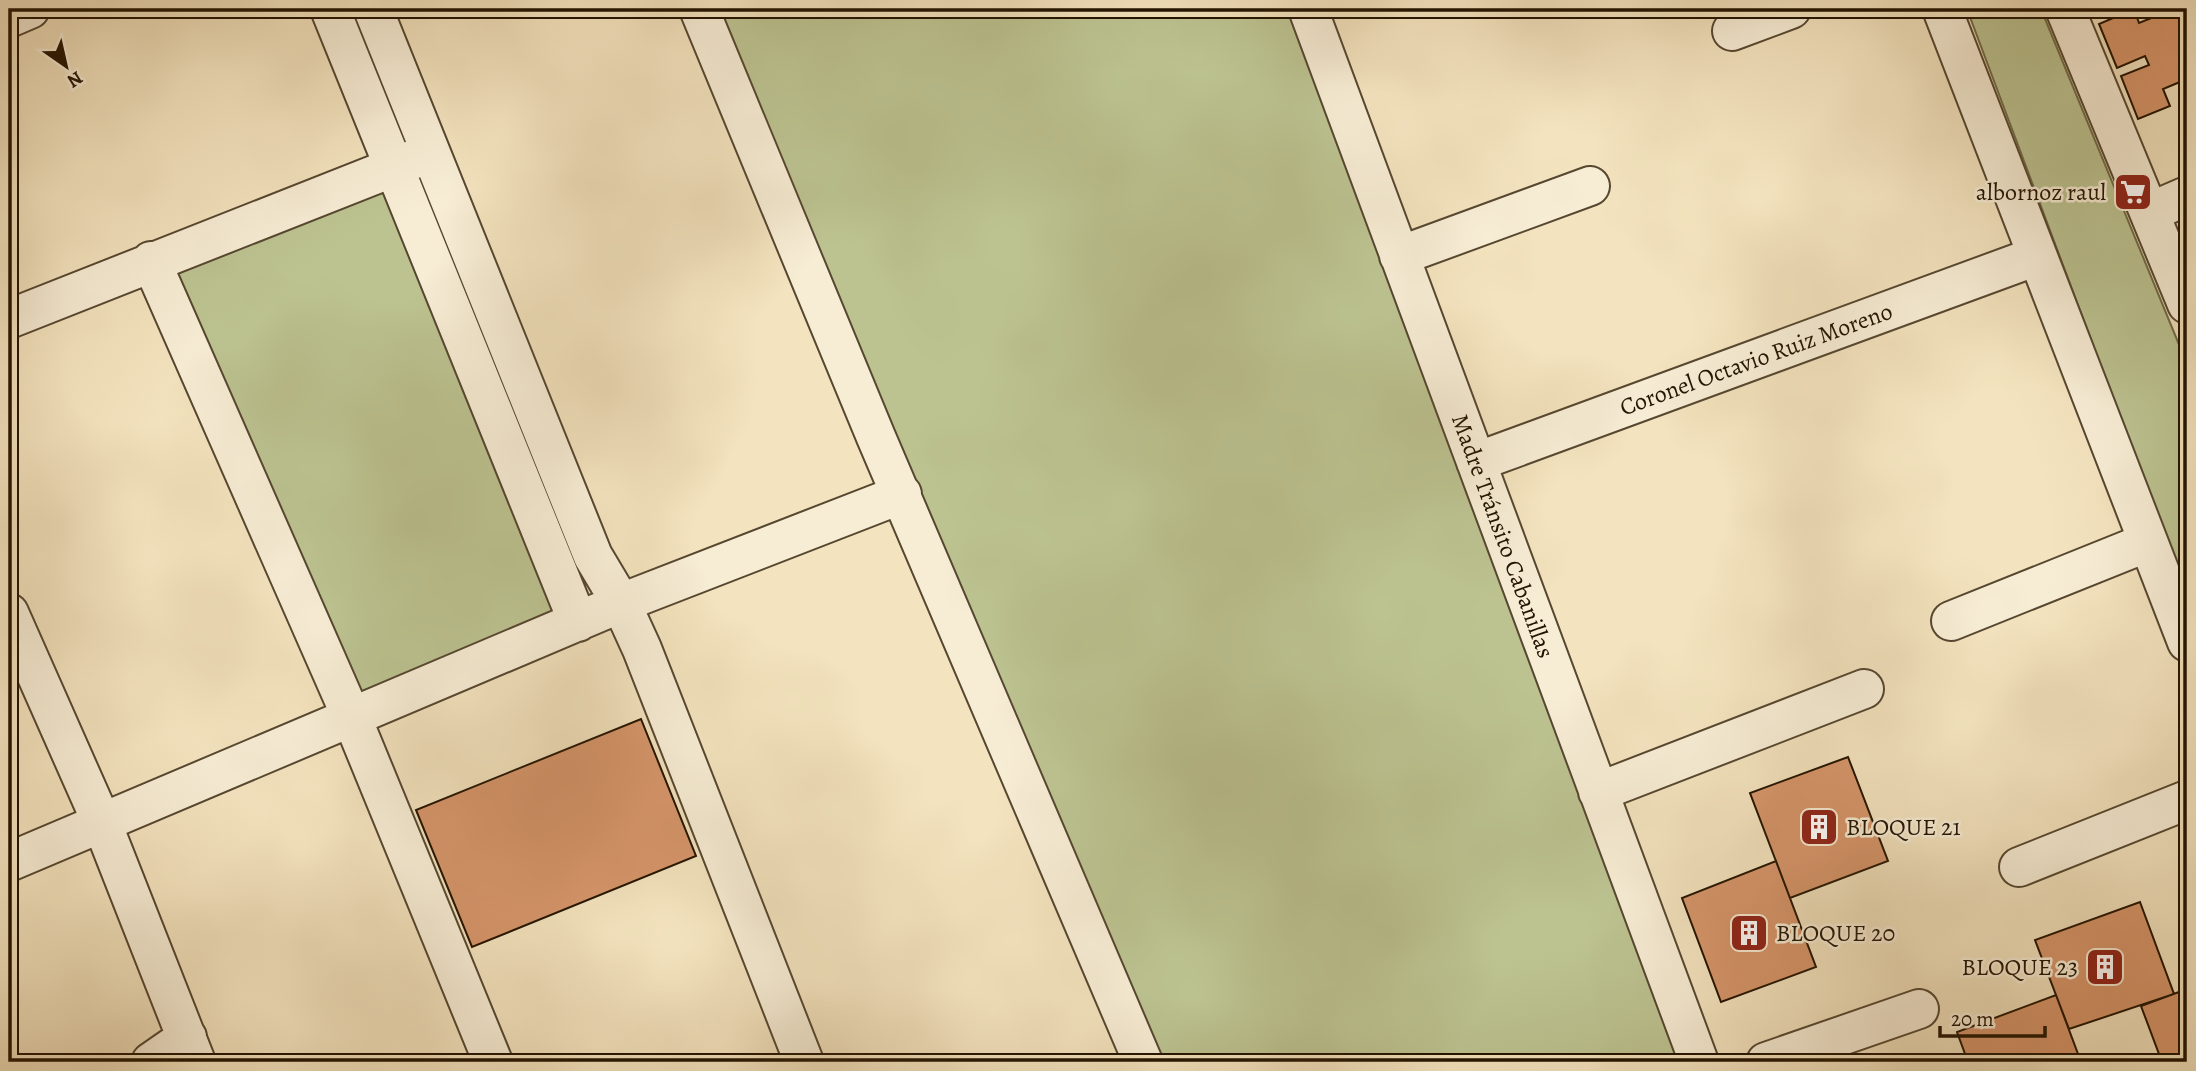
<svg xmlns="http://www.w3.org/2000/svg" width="2196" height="1071" font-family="Alegreya,serif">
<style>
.green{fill:#bcc391;stroke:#6f6b48;stroke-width:2}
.building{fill:#d6956a;stroke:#221300;stroke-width:2}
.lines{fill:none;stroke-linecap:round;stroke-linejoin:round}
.minor-casing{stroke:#564730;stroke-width:42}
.minor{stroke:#f7edd5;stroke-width:38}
.labels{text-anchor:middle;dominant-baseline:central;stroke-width:5;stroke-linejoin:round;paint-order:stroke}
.poi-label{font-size:24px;fill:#221300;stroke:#f7edd5;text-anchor:end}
.street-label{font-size:24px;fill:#221300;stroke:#f7edd5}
</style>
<rect width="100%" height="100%" fill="#f3e3be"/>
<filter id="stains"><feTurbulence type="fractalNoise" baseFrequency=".00286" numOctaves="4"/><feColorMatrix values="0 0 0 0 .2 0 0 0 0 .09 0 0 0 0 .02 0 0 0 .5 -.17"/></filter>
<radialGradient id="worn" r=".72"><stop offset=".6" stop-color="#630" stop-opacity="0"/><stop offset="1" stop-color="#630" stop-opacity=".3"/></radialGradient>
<path class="green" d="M703 9H1301L1690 1062H1145Z
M1967 9H2041L2187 364V596Z
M393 169 576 621 339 723 152 261Z"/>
<path class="building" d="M2134 9 2139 23 2174 9H2187V79L2163 89 2170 106 2138 119 2121 76 2149 65 2145 56 2117 68 2099 24Z
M641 719 696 856 472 947 416 810Z
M1848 757 1888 861 1790 898 1750 793Z
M1776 861 1816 967 1721 1002 1682 898Z
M2140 902 2174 994 2069 1029 2035 940Z
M2187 989V1062H2162L2141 1006Z
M2056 995 2081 1062H1968L1957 1032Z"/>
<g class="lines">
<defs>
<path id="minor" d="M330 9 578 622
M373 9 593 556 621 603 642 649 804 1062
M699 9 876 437 1143 1062
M1308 9 1699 1062
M1942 9 2187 642
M2065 9 2187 304
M9 18 30 9
M1732 31 1791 9
M2150 212 2187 196
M1399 256 1590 186
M151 261 352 718 493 1062
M9 319 417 158
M1476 462 2037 256
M9 613 102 823 196 1062
M1951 621 2148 542
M1598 792 1864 689
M9 862 621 603 902 494
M2019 867 2187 800
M151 1062 187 1037
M1766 1062 1919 1009"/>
</defs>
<use href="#minor" class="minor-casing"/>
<use href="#minor" class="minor"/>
</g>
<defs>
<symbol id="supermarket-square" viewBox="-11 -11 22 22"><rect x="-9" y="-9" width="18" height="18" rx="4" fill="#8f2418" stroke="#f7edd5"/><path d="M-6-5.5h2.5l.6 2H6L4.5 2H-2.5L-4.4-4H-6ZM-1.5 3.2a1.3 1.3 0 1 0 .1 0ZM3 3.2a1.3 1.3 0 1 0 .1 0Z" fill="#fff"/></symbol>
<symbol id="building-square" viewBox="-11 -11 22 22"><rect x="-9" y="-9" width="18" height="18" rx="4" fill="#8f2418" stroke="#f7edd5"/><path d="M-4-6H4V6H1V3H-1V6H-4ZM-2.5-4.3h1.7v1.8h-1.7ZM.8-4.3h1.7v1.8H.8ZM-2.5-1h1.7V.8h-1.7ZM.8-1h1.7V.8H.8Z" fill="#fff"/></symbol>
</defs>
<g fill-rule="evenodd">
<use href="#supermarket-square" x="2111" y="170" width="44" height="44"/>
<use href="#building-square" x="1797" y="805" width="44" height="44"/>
<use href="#building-square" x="1727" y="911" width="44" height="44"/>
<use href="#building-square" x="2083" y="945" width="44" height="44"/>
</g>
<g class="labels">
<g class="poi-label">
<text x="2106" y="192">albornoz raul</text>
<text x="1846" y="827" text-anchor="start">BLOQUE 21</text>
<text x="1776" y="933" text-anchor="start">BLOQUE 20</text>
<text x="2078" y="967">BLOQUE 23</text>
</g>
<g class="street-label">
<text transform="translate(1756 359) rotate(-20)">Coronel Octavio Ruiz Moreno</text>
<text transform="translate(1503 536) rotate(70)">Madre Tránsito Cabanillas</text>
</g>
</g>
<rect width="2196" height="1071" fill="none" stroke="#f3e3be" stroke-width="35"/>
<rect x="10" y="10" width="2175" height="1050" fill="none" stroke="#221300" stroke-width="3.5"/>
<rect x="18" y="18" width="2161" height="1036" fill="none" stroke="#221300" stroke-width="2"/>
<g transform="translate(66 66) rotate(146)" stroke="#f7edd5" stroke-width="5" paint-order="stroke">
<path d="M0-5L12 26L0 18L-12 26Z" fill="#221300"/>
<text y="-10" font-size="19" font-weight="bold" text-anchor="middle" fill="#221300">N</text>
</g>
<path d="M1940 1026v10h105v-10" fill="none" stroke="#221300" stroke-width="3.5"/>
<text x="1951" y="1026" font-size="21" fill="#221300" stroke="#f7edd5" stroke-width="5" paint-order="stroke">20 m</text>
<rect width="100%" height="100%" filter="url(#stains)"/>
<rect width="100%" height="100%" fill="url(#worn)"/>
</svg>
